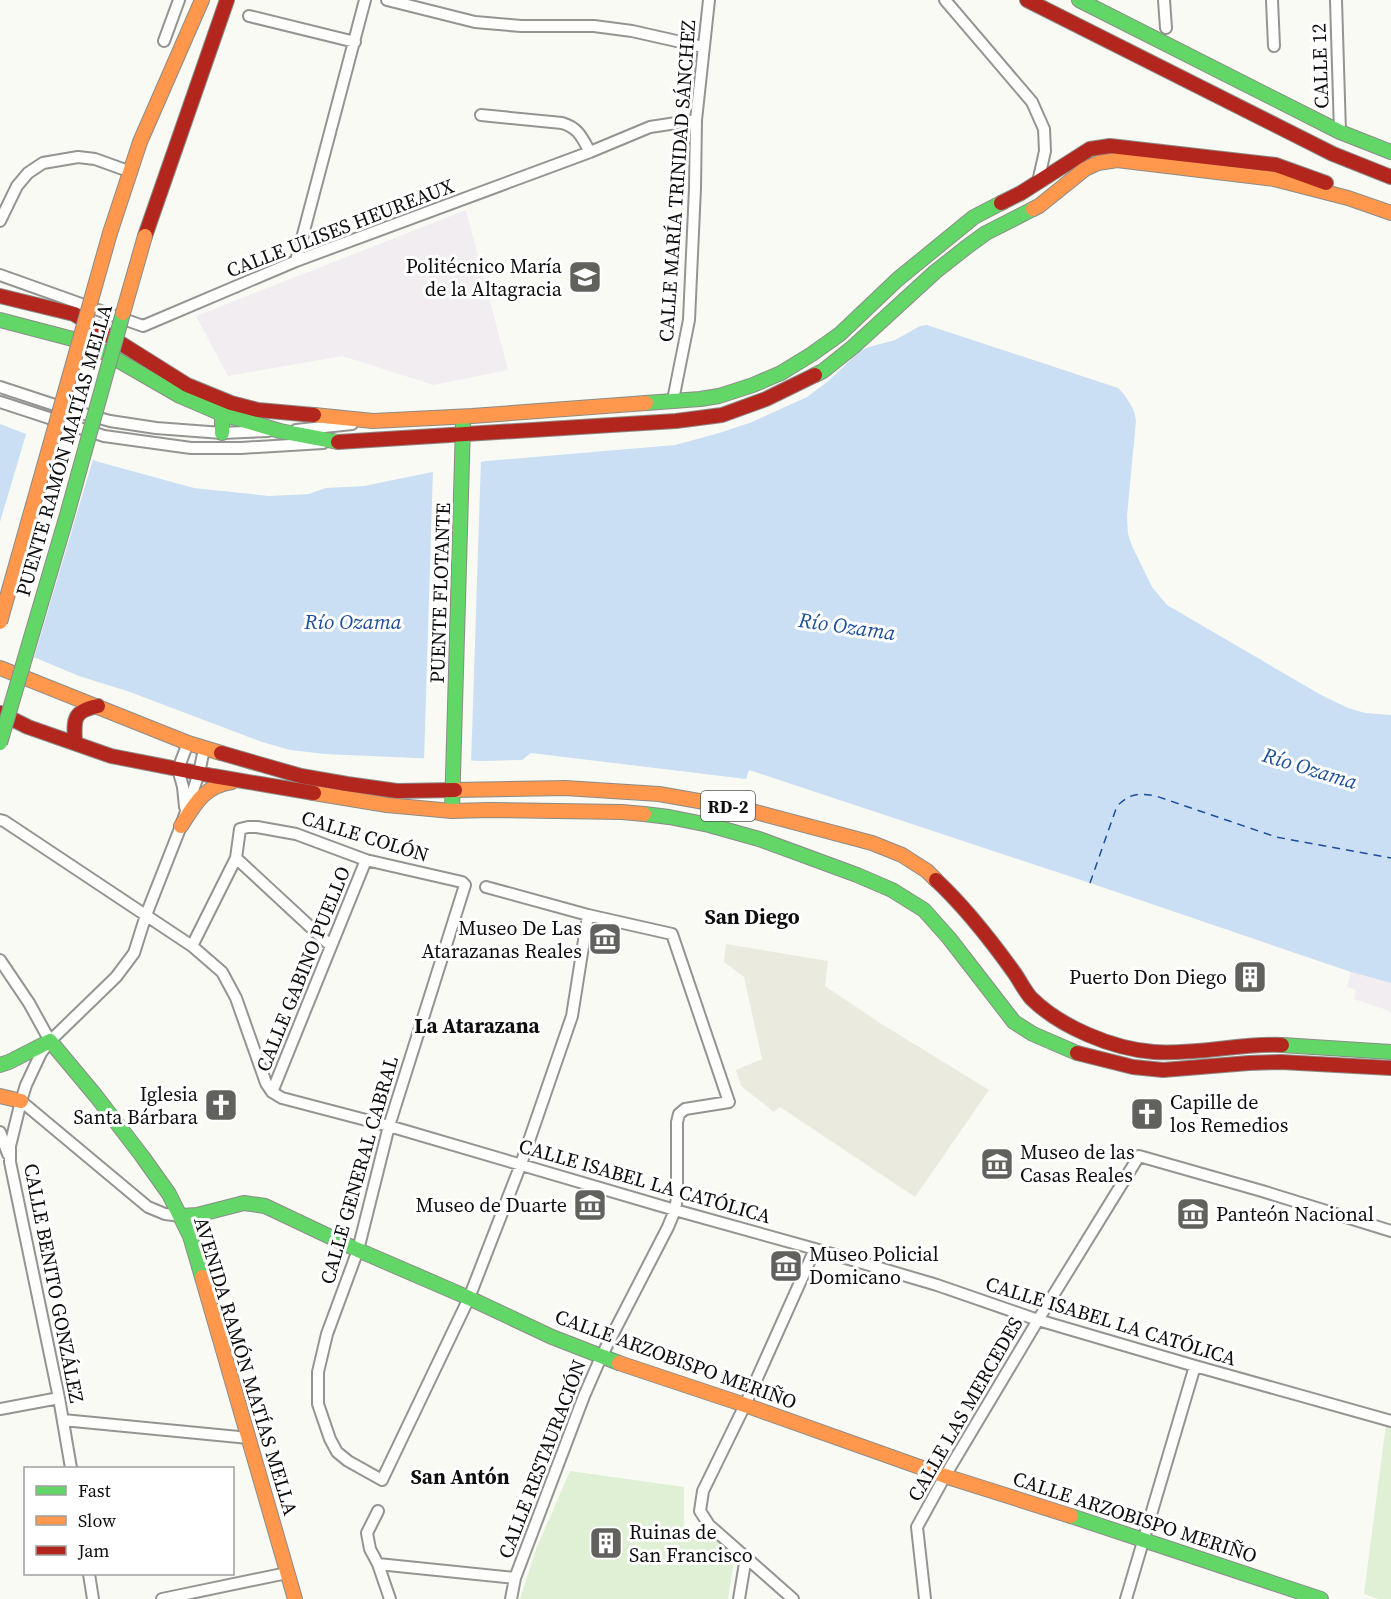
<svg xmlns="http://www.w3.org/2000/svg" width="1391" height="1599" font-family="'Source Serif 4',serif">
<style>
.industrial{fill:#f2edf0}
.green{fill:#e0f0d4}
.plaza{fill:#eaeadf}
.water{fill:#cadff4}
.pier{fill:#fafaf4}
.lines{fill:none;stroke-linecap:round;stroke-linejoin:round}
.ferry{stroke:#1b4f9c;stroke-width:1.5;stroke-dasharray:8 6;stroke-linecap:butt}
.street-casing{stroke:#949492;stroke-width:14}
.fast-casing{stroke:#8b8b88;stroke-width:16}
.slow-casing{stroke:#8b8b88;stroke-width:16}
.jam-casing{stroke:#8b8b88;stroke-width:16}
.street{stroke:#fefefd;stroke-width:10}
.fast{stroke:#63d668;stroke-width:14}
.slow{stroke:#ff974d;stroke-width:14}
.jam{stroke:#b3261e;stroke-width:14}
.fast-bridge-casing{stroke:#8b8b88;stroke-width:16;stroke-linecap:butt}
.slow-bridge-casing{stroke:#8b8b88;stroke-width:16;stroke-linecap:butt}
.fast-bridge{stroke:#63d668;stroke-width:14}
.slow-bridge{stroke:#ff974d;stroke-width:14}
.labels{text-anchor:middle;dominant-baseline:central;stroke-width:6;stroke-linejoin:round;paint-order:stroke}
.shield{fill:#fff;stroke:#565656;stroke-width:1.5}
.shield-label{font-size:18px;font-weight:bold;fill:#0e0e0e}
.street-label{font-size:20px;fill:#0e0e0e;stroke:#fff}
.poi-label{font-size:20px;fill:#0e0e0e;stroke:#fff;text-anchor:end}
.water-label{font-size:21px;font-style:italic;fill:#1b4f9c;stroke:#fff}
.neighbourhood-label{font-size:21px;font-weight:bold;fill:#0e0e0e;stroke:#fff}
</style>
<rect width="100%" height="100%" fill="#fafaf4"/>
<path class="industrial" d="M466 210 508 370 434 385 342 356 228 376 196 316Z
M1351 972 1391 983V1013L1387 1010 1354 999 1356 990 1347 987Z"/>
<path class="green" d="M1386 1424 1391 1425V1599H1378L1364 1594Z
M570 1471 684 1487V1531C708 1534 719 1534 735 1555L728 1599H520L536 1549Z"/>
<path class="plaza" d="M726 944 828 961 825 986 880 1023 989 1090 915 1197 780 1107 774 1112 741 1086 736 1070 762 1059 744 977 724 962Z"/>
<path class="water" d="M927 325 1118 388C1127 397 1135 409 1136 421L1127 516 1128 534 1132 546 1152 587 1167 605 1321 695 1348 708 1365 713 1391 715V983L1351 972 1090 883 749 770 746 779 531 753 522 760 482 761 325 754 290 750 262 742 130 692 79 676 36 658 0 650V424L99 462 194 488 269 496 309 494 326 488 364 486 486 461 675 445 719 433 752 422 807 397 826 383 860 351 869 347 895 340 920 326Z"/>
<path class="pier" d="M27 431 94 456 33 661 0 653V522Z
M481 459 471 764 424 761 433 469Z"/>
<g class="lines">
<path class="ferry" d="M1090 883 1117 806C1131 793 1137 793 1156 796L1276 837 1391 858"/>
<defs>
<path id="street" d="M387 0 475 22 521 26H594L632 31 703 47
M945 0 1032 102 1044 129 1045 151 1038 182
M1164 0 1166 28
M1272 0 1274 46
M1336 0 1340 132
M249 16 355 42
M164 41 179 0
M481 115 562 123C579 128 582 138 590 152
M0 221 17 186 28 173 43 163 78 157 95 159 131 172
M296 261 365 0
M0 275 143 326 296 261 590 152 650 127 696 120
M0 387 70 410 110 421 156 428 222 433 268 431
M673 400 689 320 695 188 696 120 709 0
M0 402 104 436 191 448H241L323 443
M296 430 352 424
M185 807 183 787 178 769 188 743
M0 820 4 821 192 946 222 972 236 998 266 1083 272 1092 282 1098 389 1126 675 1210 815 1249 937 1285 1038 1320 1195 1366 1391 1421
M486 887 588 915 672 934 729 1102 685 1109 679 1114 677 1122V1198L675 1210 668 1227 601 1357 584 1396 515 1578 511 1599
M192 946 236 858
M331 946 236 858 240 829 248 827H257L296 834 366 860 462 882 465 885 389 1126 358 1250 327 1334 318 1372V1404L330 1439 337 1452 348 1461 382 1480 469 1298 521 1164 572 1016 588 915
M0 960 29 1003 50 1041
M272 1092 366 860
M21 1101 148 1207 165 1214 182 1216
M0 1132 8 1154
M0 1409 59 1398
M63 1420 249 1438
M71 1468 59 1398 10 1162V1146L21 1101 26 1085 41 1053 50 1041 116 977 134 953 146 915 181 826 199 773 204 749
M378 1511 367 1533 370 1549 378 1564 390 1599
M378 1564 515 1578
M89 1574 93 1599
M162 1599 287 1573
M739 1599 746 1557
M793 1599 709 1525 700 1511 703 1491 745 1405 815 1249
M925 1599 917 1527 945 1476 1038 1320 1139 1156 1262 1191 1391 1231
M1126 1599 1195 1366"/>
<path id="fast" d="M1079 0 1340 132 1391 152
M0 320 88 343 180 396 222 414 280 431 338 442
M815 375 823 371 853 347 935 272 968 246 986 233 1033 209
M646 403 700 399 719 396 753 385 781 373 812 354 840 334 898 279 974 217 1001 203
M222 414V433
M452 811 463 425
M644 814 669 817 709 825 759 839 857 875 892 890 924 910 949 938 1014 1022 1033 1034 1077 1053
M1282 1045 1391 1052
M0 1065 9 1062 50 1041 96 1096 142 1156 169 1194 190 1236 202 1277
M182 1216 197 1215 244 1203 265 1206 358 1250 469 1298 552 1337 619 1363
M1071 1516 1321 1599"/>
<path id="slow" d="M1033 209 1039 206 1085 169 1098 163 1117 160 1274 179 1348 198 1391 213
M110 233 140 142 202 0
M314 415 373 421 472 416 646 403
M0 668 188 743 221 753
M455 790 565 788 659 794 744 809 872 843 902 855 927 871 936 880
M314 793 387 805 452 811 489 810 622 812 644 814
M181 826C195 804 204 786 232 782
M0 1096 21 1101
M202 1277 295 1599
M619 1363 745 1405 945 1476 1071 1516"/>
<path id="jam" d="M1027 0 1333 154 1391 177
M1001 203 1021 193 1090 149 1110 146 1276 165 1326 183
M145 236 227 0
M0 296 74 314 187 385 231 403 258 410 314 415
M338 442 676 421 722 415 766 399 815 375
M0 713 28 727 111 756 213 776 314 793
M75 743C74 720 72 711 98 706
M221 753 301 776 347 784 397 791 455 790
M936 880C965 907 990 939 1013 971 1019 979 1024 990 1031 998 1060 1027 1113 1049 1154 1052 1197 1055 1240 1043 1282 1045
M1077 1053 1133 1067 1163 1070 1249 1063 1281 1062 1391 1068"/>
</defs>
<use href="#street" class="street-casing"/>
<use href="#fast" class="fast-casing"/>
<use href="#slow" class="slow-casing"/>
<use href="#jam" class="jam-casing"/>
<use href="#street" class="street"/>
<use href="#fast" class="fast"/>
<use href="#slow" class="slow"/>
<use href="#jam" class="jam"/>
<defs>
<path id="fast-bridge" d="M0 743 67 515 123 313"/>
<path id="slow-bridge" d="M123 313 145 236
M0 622 110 233"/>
</defs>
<use href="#fast-bridge" class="fast-bridge-casing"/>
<use href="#slow-bridge" class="slow-bridge-casing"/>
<use href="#fast-bridge" class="fast-bridge"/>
<use href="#slow-bridge" class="slow-bridge"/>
</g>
<defs>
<symbol id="school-square" viewBox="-11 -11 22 22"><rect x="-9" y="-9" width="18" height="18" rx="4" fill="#61615e" stroke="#fff"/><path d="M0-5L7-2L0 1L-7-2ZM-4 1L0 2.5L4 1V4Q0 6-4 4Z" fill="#fff"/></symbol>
<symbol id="museum-square" viewBox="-11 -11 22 22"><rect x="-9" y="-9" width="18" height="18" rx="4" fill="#61615e" stroke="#fff"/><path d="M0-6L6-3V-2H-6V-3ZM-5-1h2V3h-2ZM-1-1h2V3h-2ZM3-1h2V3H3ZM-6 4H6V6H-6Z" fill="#fff"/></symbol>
<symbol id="building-square" viewBox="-11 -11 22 22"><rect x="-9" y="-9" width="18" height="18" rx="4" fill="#61615e" stroke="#fff"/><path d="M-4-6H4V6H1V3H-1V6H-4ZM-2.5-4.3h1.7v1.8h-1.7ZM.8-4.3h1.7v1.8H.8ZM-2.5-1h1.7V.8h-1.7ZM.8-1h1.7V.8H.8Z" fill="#fff"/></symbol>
<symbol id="church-square" viewBox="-11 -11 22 22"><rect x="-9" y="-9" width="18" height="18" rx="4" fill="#61615e" stroke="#fff"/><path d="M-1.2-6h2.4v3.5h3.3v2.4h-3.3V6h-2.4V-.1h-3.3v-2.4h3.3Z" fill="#fff"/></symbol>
</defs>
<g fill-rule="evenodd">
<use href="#school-square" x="566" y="258" width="38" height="38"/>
<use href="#museum-square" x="586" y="920" width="38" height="38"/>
<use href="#building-square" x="1231" y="958" width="38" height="38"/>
<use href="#church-square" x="202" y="1086" width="38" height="38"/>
<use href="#church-square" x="1128" y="1095" width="38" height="38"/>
<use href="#museum-square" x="978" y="1145" width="38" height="38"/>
<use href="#museum-square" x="571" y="1186" width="38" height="38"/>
<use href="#museum-square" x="1174" y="1195" width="38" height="38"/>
<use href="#museum-square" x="767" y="1247" width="38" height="38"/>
<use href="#building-square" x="587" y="1524" width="38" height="38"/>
</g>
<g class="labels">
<rect class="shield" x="701" y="791" width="54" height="30" rx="4.5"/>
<g class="shield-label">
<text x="728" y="806">RD-2</text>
</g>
<g class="street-label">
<text transform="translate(1320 66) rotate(-92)">CALLE 12</text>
<text transform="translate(677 181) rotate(-86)">CALLE MARÍA TRINIDAD SÁNCHEZ</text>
<text transform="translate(340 228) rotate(-21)">CALLE ULISES HEUREAUX</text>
<text transform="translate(64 450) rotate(-74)">PUENTE RAMÓN MATÍAS MELLA</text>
<text transform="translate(440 593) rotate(-88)">PUENTE FLOTANTE</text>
<text transform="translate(365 836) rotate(17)">CALLE COLÓN</text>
<text transform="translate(303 969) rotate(-68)">CALLE GABINO PUELLO</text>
<text transform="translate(359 1170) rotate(-74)">CALLE GENERAL CABRAL</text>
<text transform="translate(645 1181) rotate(16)">CALLE ISABEL LA CATÓLICA</text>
<text transform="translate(54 1283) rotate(79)">CALLE BENITO GONZÁLEZ</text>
<text transform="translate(1111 1321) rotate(17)">CALLE ISABEL LA CATÓLICA</text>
<text transform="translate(676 1359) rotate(20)">CALLE ARZOBISPO MERIÑO</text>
<text transform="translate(246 1366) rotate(73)">AVENIDA RAMÓN MATÍAS MELLA</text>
<text transform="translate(965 1409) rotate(-60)">CALLE LAS MERCEDES</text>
<text transform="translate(542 1459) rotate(-69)">CALLE RESTAURACIÓN</text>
<text transform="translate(1135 1517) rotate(18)">CALLE ARZOBISPO MERIÑO</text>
</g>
<g class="poi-label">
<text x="562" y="266">Politécnico María<tspan x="562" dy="23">de la Altagracia</tspan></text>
<text x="582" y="928">Museo De Las<tspan x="582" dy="23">Atarazanas Reales</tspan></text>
<text x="1227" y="977">Puerto Don Diego</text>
<text x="198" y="1094">Iglesia<tspan x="198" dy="23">Santa Bárbara</tspan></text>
<text x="1170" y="1102" text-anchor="start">Capille de<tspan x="1170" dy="23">los Remedios</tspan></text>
<text x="1020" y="1152" text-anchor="start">Museo de las<tspan x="1020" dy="23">Casas Reales</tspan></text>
<text x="567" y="1205">Museo de Duarte</text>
<text x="1216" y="1214" text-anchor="start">Panteón Nacional</text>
<text x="809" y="1254" text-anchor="start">Museo Policial<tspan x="809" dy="23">Domicano</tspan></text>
<text x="629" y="1532" text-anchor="start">Ruinas de<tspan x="629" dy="23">San Francisco</tspan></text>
</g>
<g class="water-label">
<text x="353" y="621">Río Ozama</text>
<text transform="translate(847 626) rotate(8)">Río Ozama</text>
<text transform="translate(1310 768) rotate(17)">Río Ozama</text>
</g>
<g class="neighbourhood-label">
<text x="752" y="916">San Diego</text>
<text x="477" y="1025">La Atarazana</text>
<text x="460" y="1476">San Antón</text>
</g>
</g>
<rect x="24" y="1467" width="210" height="108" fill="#ffffff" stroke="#9f9f9f" stroke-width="1.5"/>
<rect x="36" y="1486" width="30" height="9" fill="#63d668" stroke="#9f9f9f" stroke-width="1.5"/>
<text x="78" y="1497" font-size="18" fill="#0e0e0e">Fast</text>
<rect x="36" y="1516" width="30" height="9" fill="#ff974d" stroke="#9f9f9f" stroke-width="1.5"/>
<text x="78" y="1527" font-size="18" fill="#0e0e0e">Slow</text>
<rect x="36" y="1546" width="30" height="9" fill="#b3261e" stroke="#9f9f9f" stroke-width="1.5"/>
<text x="78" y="1557" font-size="18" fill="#0e0e0e">Jam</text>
</svg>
